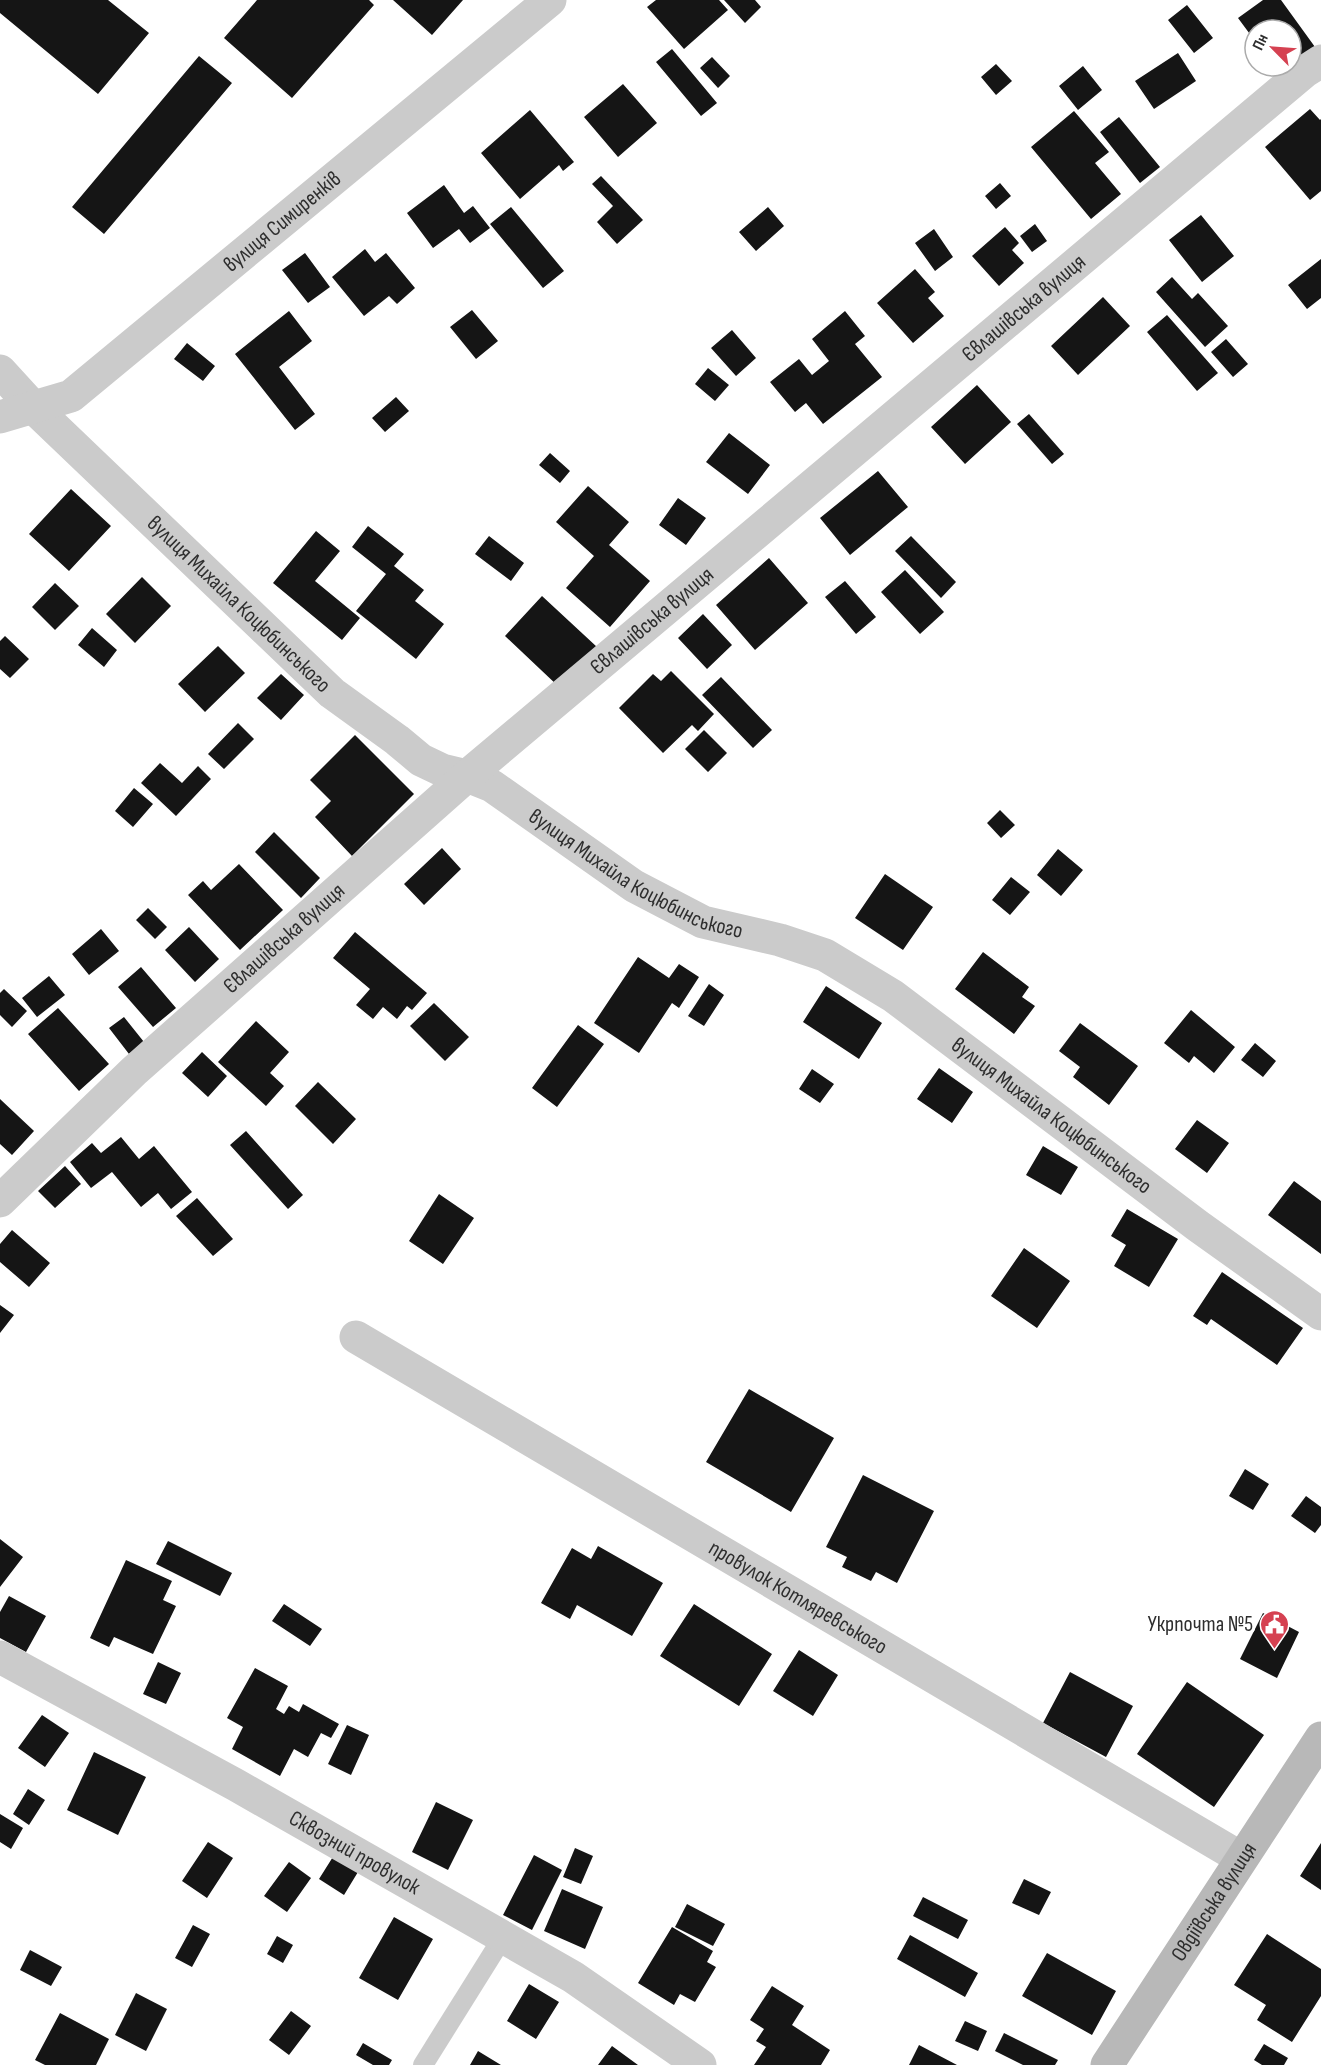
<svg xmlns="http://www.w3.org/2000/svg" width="1321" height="2065" font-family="'Sofia Sans Condensed',sans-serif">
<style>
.building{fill:#151515}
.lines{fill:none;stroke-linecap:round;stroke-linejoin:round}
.service{stroke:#cbcbcb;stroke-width:20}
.minor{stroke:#cbcbcb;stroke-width:33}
.secondary{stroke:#b8b8b8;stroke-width:33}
.labels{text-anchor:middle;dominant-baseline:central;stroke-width:6;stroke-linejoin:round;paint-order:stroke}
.street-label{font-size:22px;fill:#2e2e2e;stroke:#fff}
.poi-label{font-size:22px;fill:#2e2e2e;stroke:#fff;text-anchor:end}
</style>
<rect width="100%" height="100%" fill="#fff"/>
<path class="building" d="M0 0H108L149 33 98 94 0 13Z
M257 0H369L374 5 292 98 224 38Z
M393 0H463L432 35Z
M656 0H719L728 10 684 49 647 7Z
M724 0H755L761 7 745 23Z
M1263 0H1281L1315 47 1291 64V30H1255V41L1238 18Z
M1187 5 1213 38 1194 53 1168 20Z
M672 49 717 103 701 116 656 62Z
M1178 53 1196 81 1154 109 1135 81Z
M199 56 232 83 104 234 72 207Z
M712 57 730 76 718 88 700 68Z
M996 64 1012 81 996 95 981 77Z
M1083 66 1102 90 1078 110 1059 86Z
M623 84 657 123 618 157 584 117Z
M1310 109 1320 120 1321 119V191L1310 200 1265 147Z
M530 110 574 162 563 171 559 165 520 199 481 153Z
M1074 111 1109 152 1095 163 1121 194 1091 219 1031 147Z
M1119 117 1160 167 1140 183 1100 132Z
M601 176 643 220 617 244 597 222 613 206 592 184Z
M1000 183 1011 196 996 209 985 196Z
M444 185 464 213 473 206 490 228 470 243 459 229 433 248 407 213Z
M511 207 564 271 543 288 490 224Z
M768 207 784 226 756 251 739 232Z
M1201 215 1234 256 1202 282 1169 240Z
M1035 224 1047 241 1032 252 1020 236Z
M1005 227 1019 243 1012 250 1024 263 999 286 972 256Z
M934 229 953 257 935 271 915 243Z
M365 249 375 262 386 253 415 288 397 304 389 296 364 316 332 277Z
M305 253 330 287 308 303 282 270Z
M1321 259V298L1307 309 1288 285Z
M915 269 935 292 928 298 944 316 913 343 877 303Z
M1172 277 1192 299 1198 293 1228 326 1205 347 1156 292Z
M1103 297 1130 326 1078 375 1051 346Z
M472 310 498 341 476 359 450 327Z
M289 311 312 341 279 367 315 414 295 430 235 354Z
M845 311 865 336 855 344 882 377 823 424 806 403 795 412 770 382 799 359 812 375 829 361 812 339Z
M1167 315 1218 373 1197 391 1147 332Z
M732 330 756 358 736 376 711 348Z
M1226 339 1248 364 1233 377 1211 352Z
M187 343 215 366 203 381 174 359Z
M708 368 729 385 715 401 695 384Z
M977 385 1011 422 965 464 931 427Z
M396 397 409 411 385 432 372 418Z
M1029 414 1064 454 1052 464 1017 424Z
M729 433 770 465 748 494 706 462Z
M550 453 570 471 560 483 539 465Z
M878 471 908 507 850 555 820 518Z
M588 486 629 522 609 545 650 581 610 627 566 588 594 556 556 522Z
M71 489 111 526 69 571 29 534Z
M678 498 706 518 686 545 659 525Z
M368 526 404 554 394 566 424 590 415 601 444 624 416 659 356 611 386 574 352 547Z
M316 531 340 551 315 581 360 618 342 640 273 583Z
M489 536 524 563 511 581 475 554Z
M911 536 956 582 941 598 895 551Z
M769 558 808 603 755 650 716 605Z
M905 570 944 612 920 634 881 592Z
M142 577 171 606 135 643 106 614Z
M845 581 876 617 856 634 825 597Z
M55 583 79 606 55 630 32 607Z
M542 596 597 647 559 687 505 636Z
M703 614 732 645 707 669 678 638Z
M92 628 117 650 104 667 78 645Z
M5 636 29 659 10 678 0 669V641Z
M218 646 245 673 205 712 178 684Z
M671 671 714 714 698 731 692 725 663 753 619 708 653 674 661 681Z
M281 674 304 695 281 720 257 698Z
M721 677 772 730 753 748 702 695Z
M238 723 254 739 224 769 208 754Z
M704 730 727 753 708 772 685 749Z
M355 735 414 794 352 856 315 817 331 801 310 780Z
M160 763 182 783 198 766 211 779 176 816 141 783Z
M134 788 153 804 133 827 115 811Z
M1000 810 1015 825 1001 838 987 823Z
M274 832 320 878 301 898 255 852Z
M442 848 461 869 424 905 404 884Z
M1058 849 1083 870 1061 896 1037 875Z
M239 864 283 910 240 950 188 895 203 881 211 890Z
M885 874 933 907 903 950 855 918Z
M1011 877 1030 892 1010 915 992 900Z
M148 908 167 927 155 939 136 920Z
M189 927 219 959 195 982 165 950Z
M101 929 119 951 89 975 72 954Z
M355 932 427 993 412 1010 407 1006 397 1019 383 1007 373 1019 356 1005 370 989 333 958Z
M983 952 1029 987 1022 997 1035 1006 1014 1034 955 989Z
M638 957 669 978 679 964 699 977 679 1008 672 1003 639 1053 594 1023Z
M141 967 176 1008 153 1027 118 987Z
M49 976 65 995 37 1017 22 998Z
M709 984 724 995 704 1026 688 1016Z
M826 986 882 1023 859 1059 803 1022Z
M4 989 27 1011 12 1027 0 1015V993Z
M434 1003 469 1037 445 1061 410 1026Z
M58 1008 109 1064 79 1091 28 1034Z
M1191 1010 1235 1047 1214 1073 1194 1056 1189 1063 1164 1043Z
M124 1017 144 1042 129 1054 109 1028Z
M256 1021 289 1052 270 1073 284 1086 266 1106 218 1062Z
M1080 1023 1138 1066 1109 1105 1073 1077 1080 1067 1059 1051Z
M578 1025 604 1044 557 1107 532 1088Z
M1255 1043 1276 1061 1263 1077 1241 1060Z
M202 1052 227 1076 208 1097 182 1073Z
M939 1068 973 1092 952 1123 917 1099Z
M812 1069 834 1084 820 1103 799 1089Z
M318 1082 356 1119 333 1144 295 1106Z
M0 1099 34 1131 12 1155 0 1144Z
M1197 1120 1229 1143 1207 1173 1175 1149Z
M246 1131 303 1195 288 1209 230 1145Z
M121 1137 139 1159 154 1146 192 1192 171 1209 158 1193 141 1207 112 1172 91 1188 70 1162 92 1143 101 1153Z
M1043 1146 1078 1167 1061 1195 1026 1175Z
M65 1166 81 1184 55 1208 38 1191Z
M1294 1181 1321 1201V1254L1268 1215Z
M439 1194 474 1218 443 1264 409 1241Z
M197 1198 233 1239 213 1256 176 1216Z
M1127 1209 1178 1239 1149 1287 1114 1266 1126 1245 1111 1236Z
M12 1230 50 1263 29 1287 0 1262V1244Z
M1024 1248 1070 1281 1037 1328 991 1296Z
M1222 1272 1303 1328 1277 1365 1211 1319 1207 1325 1193 1316Z
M0 1305 14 1315 0 1333Z
M749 1389 834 1438 791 1512 706 1462Z
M1245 1469 1269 1484 1253 1510 1229 1496Z
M863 1475 934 1511 897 1583 876 1572 871 1581 842 1567 847 1557 826 1547Z
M1306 1496 1321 1507V1525L1315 1533 1291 1516Z
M0 1539 23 1557 0 1587Z
M168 1541 232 1573 220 1596 156 1564Z
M598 1546 663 1583 632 1636 577 1605 570 1619 541 1603 572 1548 591 1559Z
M126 1560 172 1581 163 1600 176 1606 153 1654 114 1637 109 1647 90 1638Z
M9 1596 46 1616 26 1652 0 1638V1612Z
M284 1604 322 1629 310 1646 272 1621Z
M694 1604 772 1654 739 1706 660 1656Z
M1263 1613 1299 1632 1277 1678 1240 1659Z
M799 1650 838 1675 813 1716 773 1691Z
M158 1662 181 1673 166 1704 143 1694Z
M255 1668 288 1686 276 1709 284 1714 289 1706 299 1712 303 1704 339 1724 331 1738 321 1733 308 1757 294 1749 280 1776 232 1749 243 1727 227 1718Z
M1070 1672 1133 1706 1106 1757 1043 1723Z
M1187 1682 1264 1735 1214 1807 1137 1754Z
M42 1715 69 1733 45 1767 18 1748Z
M347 1725 369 1735 351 1775 328 1764Z
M94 1752 146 1777 118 1835 67 1810Z
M28 1789 45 1800 29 1825 13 1814Z
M436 1802 473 1820 448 1870 412 1852Z
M0 1814 23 1828 11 1849 0 1842Z
M208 1842 233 1858 207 1898 182 1881Z
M1321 1843V1890L1300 1876Z
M575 1848 593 1856 581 1884 563 1877Z
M336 1852 361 1867 344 1895 319 1879Z
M534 1855 562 1870 532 1930 503 1915Z
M289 1862 311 1878 287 1912 264 1896Z
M1024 1879 1051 1892 1039 1915 1012 1903Z
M562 1889 603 1907 585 1949 544 1931Z
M923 1897 968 1920 958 1939 913 1916Z
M687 1904 725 1924 713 1946 675 1927Z
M394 1917 433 1939 398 2000 359 1978Z
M193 1925 210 1934 192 1967 175 1958Z
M672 1927 713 1951 707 1962 716 1967 695 2002 680 1994 674 2005 638 1983Z
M1267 1934 1321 1969V1996L1292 2042 1257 2020 1266 2005 1234 1985Z
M910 1935 978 1973 965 1997 897 1959Z
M277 1936 293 1945 283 1963 267 1954Z
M30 1950 62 1967 51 1986 20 1970Z
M1047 1953 1116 1991 1092 2035 1022 1996Z
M529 1984 559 2002 536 2039 507 2021Z
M772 1986 804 2006 792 2025 830 2050 821 2065H754L766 2047 756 2041 764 2029 750 2020Z
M136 1993 167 2009 146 2051 115 2035Z
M291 2011 311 2026 289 2055 269 2040Z
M60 2013 109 2039 96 2065H45L35 2060Z
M965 2021 987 2031 978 2051 955 2041Z
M1004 2033 1058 2060 1055 2065H1023L995 2051Z
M363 2043 392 2060 389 2065H373L356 2055Z
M1264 2044 1288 2058 1284 2065H1262L1254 2060Z
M919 2045 957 2065H909Z
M612 2046 638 2065H598Z
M478 2051 501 2065H470Z"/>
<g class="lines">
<path class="service" d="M423 2065 503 1937"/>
<g class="minor">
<path id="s1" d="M0 371 32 406 332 693 397 740 421 760 442 770 467 776 492 786 634 886 703 922 780 940 825 955 893 996 1198 1226 1321 1314"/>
<path id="s2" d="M0 417 71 396 550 0"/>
<path id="s3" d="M0 1201 134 1071 467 776 1304 72 1321 61"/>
<path id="s4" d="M356 1337 1241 1858"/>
<path id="s5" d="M0 1657 236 1785 573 1977 700 2065"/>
</g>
<path class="secondary" id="s6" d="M1107 2065 1321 1738"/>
</g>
<defs>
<symbol id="civic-pin" viewBox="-11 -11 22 30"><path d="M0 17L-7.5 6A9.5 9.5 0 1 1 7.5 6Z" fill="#d54151" stroke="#fff"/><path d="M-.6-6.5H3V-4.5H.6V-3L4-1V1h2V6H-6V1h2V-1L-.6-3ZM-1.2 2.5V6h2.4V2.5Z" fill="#fff"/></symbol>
</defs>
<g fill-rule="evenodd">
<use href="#civic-pin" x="1258" y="1608" width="33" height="45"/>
</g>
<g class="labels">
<g class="street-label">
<text stroke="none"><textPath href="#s2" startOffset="348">вулиця Симиренків</textPath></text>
<text stroke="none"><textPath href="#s3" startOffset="1359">Євлашівська вулиця</textPath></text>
<text stroke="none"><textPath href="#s1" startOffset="334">вулиця Михайла Коцюбинського</textPath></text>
<text stroke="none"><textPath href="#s3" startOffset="873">Євлашівська вулиця</textPath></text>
<text stroke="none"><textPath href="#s1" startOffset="820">вулиця Михайла Коцюбинського</textPath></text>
<text stroke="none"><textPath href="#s3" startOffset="387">Євлашівська вулиця</textPath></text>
<text stroke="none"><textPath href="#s1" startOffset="1306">вулиця Михайла Коцюбинського</textPath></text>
<text stroke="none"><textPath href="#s4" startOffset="513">провулок Котляревського</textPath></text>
<text stroke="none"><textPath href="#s5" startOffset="405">Сквозний провулок</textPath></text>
<text stroke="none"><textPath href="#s6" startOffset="195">Овдіївська вулиця</textPath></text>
</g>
<g class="poi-label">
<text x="1253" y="1624">Укрпочта №5</text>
</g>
</g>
<g transform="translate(1273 48) rotate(295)"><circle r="28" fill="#ffffff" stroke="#ababab" stroke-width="1.5"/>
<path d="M0-4.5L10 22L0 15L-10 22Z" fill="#d54151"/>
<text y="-9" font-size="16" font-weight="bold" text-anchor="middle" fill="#2e2e2e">Пн</text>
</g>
</svg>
